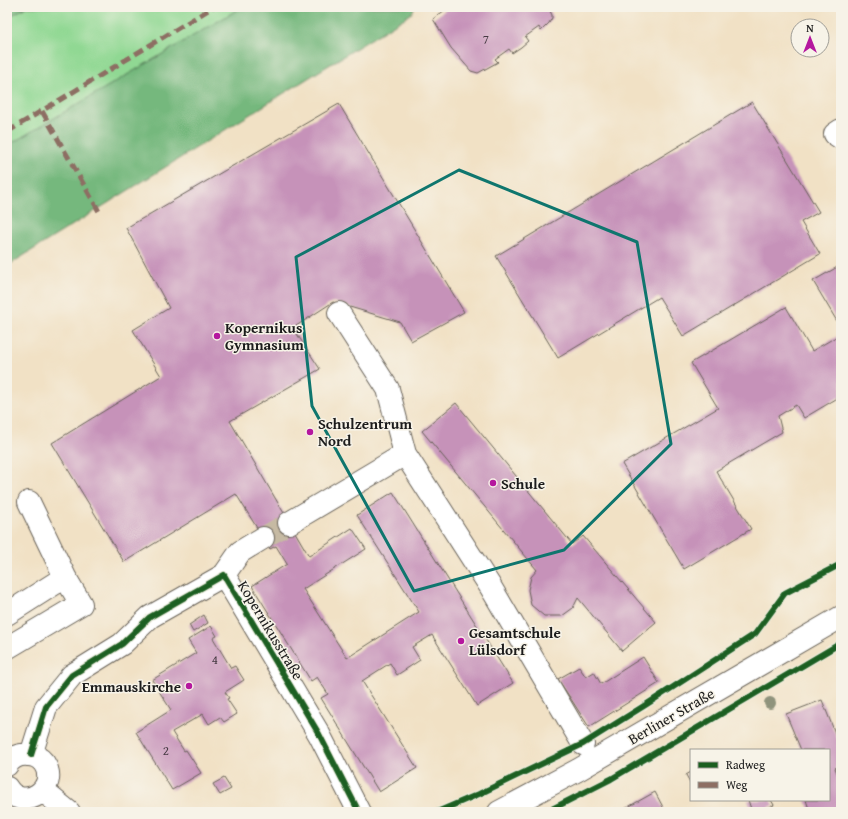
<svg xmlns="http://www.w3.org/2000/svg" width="848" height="819" font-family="'Gentium Book Plus',serif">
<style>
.green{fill:#90d893;stroke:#567a58}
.forest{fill:#74b87d;stroke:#486a4c}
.building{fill:#c692b9}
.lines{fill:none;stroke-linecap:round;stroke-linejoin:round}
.minor-tunnel{stroke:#c6baa3;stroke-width:22;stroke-dasharray:22 11;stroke-linecap:butt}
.minor-casing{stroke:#676157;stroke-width:24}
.minor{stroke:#fff;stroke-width:22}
.quiet{stroke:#8d6e63;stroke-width:5;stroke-dasharray:10 5;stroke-linecap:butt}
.cycleway-casing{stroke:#f7f3e8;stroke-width:8}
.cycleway{stroke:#1b5e20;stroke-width:6}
.tree{fill:#8f937c}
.marked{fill:none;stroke:#0f766e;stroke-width:3;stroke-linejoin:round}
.poi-dot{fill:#b5179e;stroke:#f7f3e8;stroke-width:1.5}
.labels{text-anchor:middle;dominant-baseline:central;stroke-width:3;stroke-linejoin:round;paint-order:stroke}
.number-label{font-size:13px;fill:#463a43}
.poi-label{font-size:15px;font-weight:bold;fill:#1c1c1c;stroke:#f7f3e8;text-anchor:start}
.street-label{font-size:15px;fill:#1c1c1c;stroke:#f7f3e8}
</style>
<rect width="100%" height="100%" fill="#f7f3e8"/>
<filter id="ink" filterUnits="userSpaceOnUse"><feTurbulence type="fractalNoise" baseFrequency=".025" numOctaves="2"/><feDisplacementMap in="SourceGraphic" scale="8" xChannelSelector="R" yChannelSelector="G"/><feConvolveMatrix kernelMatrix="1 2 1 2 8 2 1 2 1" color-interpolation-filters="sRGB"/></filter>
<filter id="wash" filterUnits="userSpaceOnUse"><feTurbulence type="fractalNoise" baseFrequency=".012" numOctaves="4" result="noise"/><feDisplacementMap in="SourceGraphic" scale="16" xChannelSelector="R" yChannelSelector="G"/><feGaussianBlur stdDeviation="0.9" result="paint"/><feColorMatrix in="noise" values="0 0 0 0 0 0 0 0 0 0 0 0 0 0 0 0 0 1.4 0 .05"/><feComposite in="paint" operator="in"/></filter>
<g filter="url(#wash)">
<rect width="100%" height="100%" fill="#f1e1c5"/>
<path class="green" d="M26 7H242L7 146V18Z"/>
<path class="forest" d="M7 7H26L7 18Z
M242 7H415L411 14 7 266V146Z"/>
<g id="blocks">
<path class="building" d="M442 7H548L552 15V18L549 23 541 31 539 27 525 37 528 41 521 47 512 53 509 49 495 59 498 62 478 73 471 71 451 48 433 19 445 10Z
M752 102 819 212 801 222 820 254 683 336 659 297 558 358 496 256Z
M339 104 464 312 411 341 400 322 333 302 293 328 320 369 230 421 309 556 352 528 366 549 303 589 347 658 419 612 357 515 393 492 513 683 477 706 432 635 412 647 420 660 397 675 390 663 362 681 417 768 379 792 321 698 328 694 317 677 311 681 252 586 287 564 276 546 270 549 236 494 124 562 52 443 161 376 133 330 169 308 126 228Z
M841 265V328L813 281Z
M786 307 812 351 841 334V396L804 418 796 405 778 416 782 432 716 471 751 529 684 569 622 464 718 408 691 363Z
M456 403 572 544 583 536 656 622 622 651 578 598 573 608 562 616H544L531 605 528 590 531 577 537 570 422 431Z
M204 615 208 623 193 632 189 625Z
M211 626 217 636 213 638 231 668 235 666 244 680 225 692 229 698 227 699 237 714 224 722 220 717 209 724 203 714 172 732 184 751 186 750 201 773 172 790 136 732 171 710 152 680 196 653 188 640Z
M643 657 659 683 589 727 558 679 579 667 586 677 594 672 601 684Z
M822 700 841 748V765L835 768 841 783V812H810L806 800H829V750H801L786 714Z
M691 772V784L686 775Z
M224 778 231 789 220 795 213 784Z
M655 792 664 809 658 812H619Z
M748 800H771L774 805 765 809 767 812H752Z"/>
</g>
</g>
<g filter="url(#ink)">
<use href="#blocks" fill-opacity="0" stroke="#676157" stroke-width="1"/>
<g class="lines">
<path class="minor-tunnel" d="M263 538 289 523"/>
<defs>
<path id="minor" d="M841 130 835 134 841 138
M339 313 388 389 405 454
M29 502 65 577
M289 523 405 454 490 586 583 744
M224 575 319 734 359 812
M7 614 65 577 81 604 7 648
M31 755 46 707 72 675 122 644 150 617 224 575 240 552 263 538
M7 765C12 757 19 754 28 755 34 755 40 758 44 763 61 789 22 813 7 788
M43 791 69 812
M499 812 578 770 841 617"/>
</defs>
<use href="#minor" class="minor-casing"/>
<use href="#minor" class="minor"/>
<path class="quiet" d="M42 111 101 215
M7 132 213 7"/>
<defs>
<path id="cycleway" d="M31 755 46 707 72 675 122 644 150 617 224 575 319 734 359 812
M437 812 479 794 583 744 647 704 755 634 785 593 841 564
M546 812 611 779 841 643"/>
</defs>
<use href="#cycleway" class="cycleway-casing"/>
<use href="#cycleway" class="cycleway"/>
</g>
<circle class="tree" cx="770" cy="703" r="6"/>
</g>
<path class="marked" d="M459 170 637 242 671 444 564 550 414 591 312 406 296 257Z"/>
<g class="poi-dot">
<circle cx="217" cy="336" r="4"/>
<circle cx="310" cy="432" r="4"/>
<circle cx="493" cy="483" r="4"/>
<circle cx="461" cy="641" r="4"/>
<circle cx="189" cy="686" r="4"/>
</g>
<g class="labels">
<g class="number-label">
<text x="486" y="39">7</text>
<text x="215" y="659">4</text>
<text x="166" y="750">2</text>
</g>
<g class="poi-label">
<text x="225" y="327">Kopernikus<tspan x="225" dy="17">Gymnasium</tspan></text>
<text x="318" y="423">Schulzentrum<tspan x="318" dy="17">Nord</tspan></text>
<text x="501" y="483">Schule</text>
<text x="469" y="632">Gesamtschule<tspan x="469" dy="17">Lülsdorf</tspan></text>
<text x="181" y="686" text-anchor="end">Emmauskirche</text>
</g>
<g class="street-label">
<text transform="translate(271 630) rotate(59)">Kopernikusstraße</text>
<text transform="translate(671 716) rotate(-30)">Berliner Straße</text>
</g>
</g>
<rect width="848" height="819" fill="none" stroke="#f7f3e8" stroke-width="24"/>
<rect x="690" y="749" width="140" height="52" fill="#f7f3e8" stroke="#9f9d96"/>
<rect x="698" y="762" width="20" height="6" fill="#1b5e20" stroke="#9f9d96"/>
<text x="726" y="769" font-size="12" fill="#1c1c1c">Radweg</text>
<rect x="698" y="782" width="20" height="6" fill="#8d6e63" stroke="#9f9d96"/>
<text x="726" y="789" font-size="12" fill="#1c1c1c">Weg</text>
<g transform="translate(810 38)"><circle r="19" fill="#f7f3e8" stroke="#9f9d96"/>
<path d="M0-3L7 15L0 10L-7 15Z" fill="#b5179e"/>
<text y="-6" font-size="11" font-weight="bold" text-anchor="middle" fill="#1c1c1c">N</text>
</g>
</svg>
